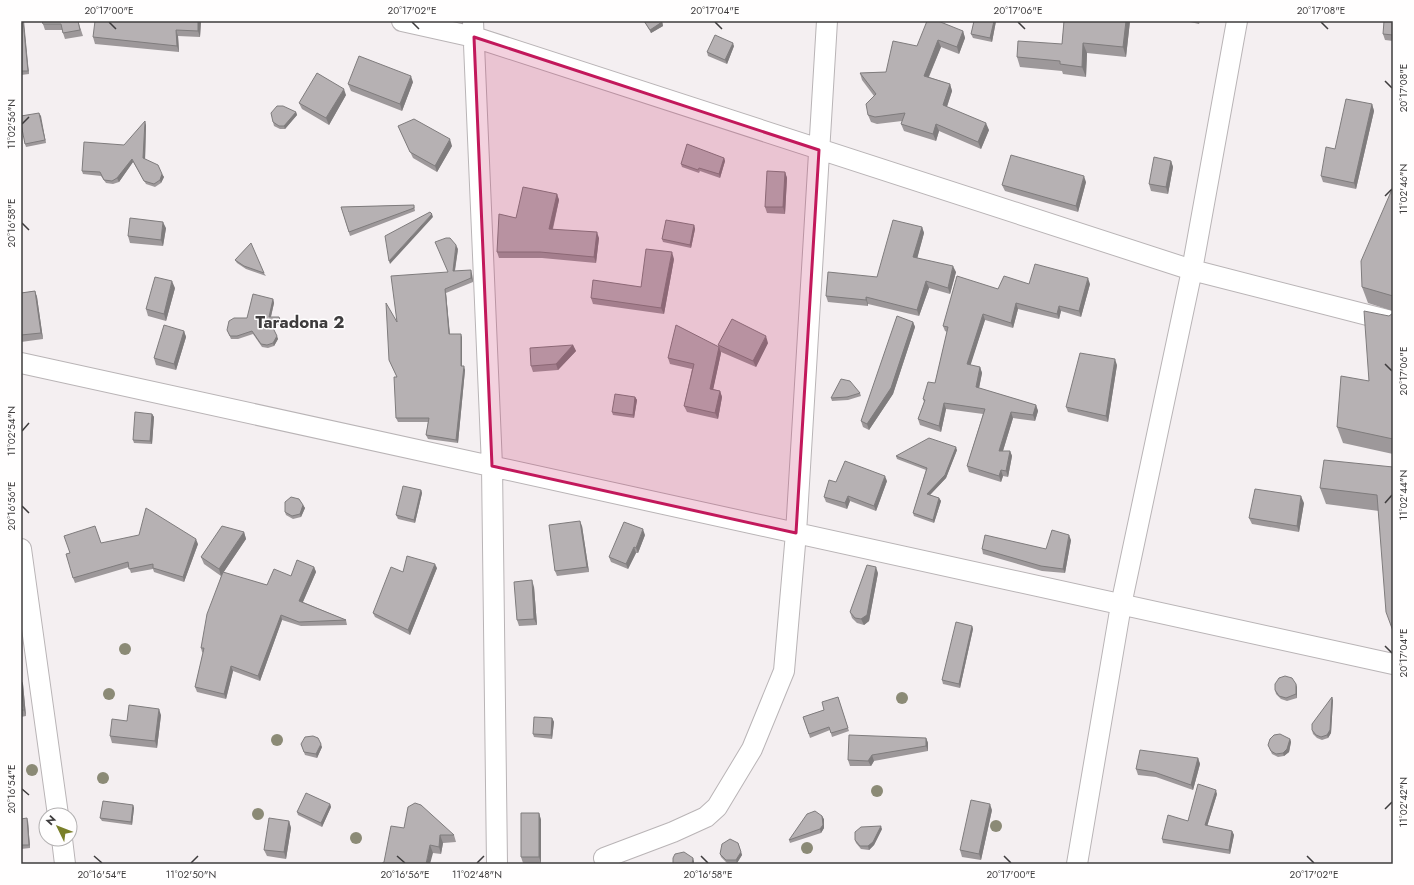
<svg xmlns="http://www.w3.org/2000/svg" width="1414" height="885" font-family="Jost,sans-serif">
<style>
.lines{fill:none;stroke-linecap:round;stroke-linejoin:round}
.street-casing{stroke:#b9b4b6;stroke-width:22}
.street{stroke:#fff;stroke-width:20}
.tree{fill:#8b8a76}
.wall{fill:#9d989a}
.shaded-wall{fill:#7f7c7d}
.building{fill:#b6b1b3;stroke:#7f7c7d}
.marked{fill:#c2185b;fill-opacity:0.2;stroke:#c2185b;stroke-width:3;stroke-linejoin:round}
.ticks{fill:none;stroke:#3e3c3d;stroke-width:1.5}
.labels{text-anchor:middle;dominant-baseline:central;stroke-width:3;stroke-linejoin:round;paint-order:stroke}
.neighbourhood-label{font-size:17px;font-weight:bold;fill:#3e3c3d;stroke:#fffefe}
.neatline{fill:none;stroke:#3e3c3d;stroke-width:1.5}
.ticks-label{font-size:10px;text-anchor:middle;fill:#3e3c3d}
</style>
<rect width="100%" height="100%" fill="#f4eff1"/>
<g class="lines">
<defs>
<path id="street" d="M402 21 474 37 1192 270 1391 321
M473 21 492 466 497 864
M21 363 1393 664
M21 549 58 815
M62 839 65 864
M604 858 673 832 706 817 717 807 752 749 784 671 796 533 827 21
M1077 864 1121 605 1192 270 1237 21"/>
</defs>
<use href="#street" class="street-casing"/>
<use href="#street" class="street"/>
</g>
<g class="tree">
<circle cx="125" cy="649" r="6"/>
<circle cx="109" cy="694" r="6"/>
<circle cx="902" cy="698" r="6"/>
<circle cx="277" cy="740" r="6"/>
<circle cx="32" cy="770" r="6"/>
<circle cx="103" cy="778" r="6"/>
<circle cx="877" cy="791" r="6"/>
<circle cx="258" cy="814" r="6"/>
<circle cx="996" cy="826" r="6"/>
<circle cx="356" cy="838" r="6"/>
<circle cx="807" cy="848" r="6"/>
</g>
<path class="wall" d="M21 21 29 74 21 75Z
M42 21H78L83 36 65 39 62 30H45Z
M201 21 200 37 178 36 179 52 95 44 93 37Z
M644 21H662L663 26 651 33Z
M974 21H996L992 42 973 38 971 34Z
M1064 21H1130L1126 57 1087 53 1086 77 1063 74 1062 71 1020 67 1017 57 1062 44Z
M1186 21H1200L1199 24Z
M1393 21V41L1385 40 1383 34Z
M963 31 965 38 959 54 941 47 929 77 950 84 952 91 947 107 989 130 981 149 939 131 936 141 904 131 901 124 902 121 877 124 871 122 868 115 874 96 862 80 860 73 886 72 917 46Z
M734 46 727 64 708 56 707 52Z
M413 82 402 111 351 91 348 84Z
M346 95 329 125 302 109 299 103Z
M1372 104 1374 111 1356 189 1323 182 1321 176 1335 149Z
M296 112 297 115 285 129H280L274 126 273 122Z
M39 113 46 143 26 147 25 144Z
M146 125 145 159 162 174 164 177 161 183 155 187 146 184 133 162 119 182 113 184 106 183 101 176 83 174 82 171 124 145Z
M398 126 452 146 437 172 413 158Z
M724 158 725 161 720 178 700 171 699 173 682 167 681 164Z
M1171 161 1173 167 1168 194 1151 191 1149 184Z
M785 172 787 178 785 214 767 213 765 207Z
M1086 182 1078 212 1005 191 1002 185Z
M1393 187V311L1368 303 1362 287Z
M557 194 559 200 553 229 599 238 596 263 542 258H499L497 252 516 218Z
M414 205 415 211 350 236 341 207Z
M694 225 695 229 691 248 663 242 662 239Z
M922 227 924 233 917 258 956 272 950 294 929 288 919 316 868 304V306L828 302 826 296 877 277Z
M166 228 163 246 130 243 128 236Z
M458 249 455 271 472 274 473 282 446 293 450 334 462 337V366L465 370 458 443 428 439 426 435 428 422H398L396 418 397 377 389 360 397 322 448 272Z
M674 259 664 314 593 304 591 298 641 287Z
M235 260 264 273 266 276 246 269 237 263Z
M1029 284H1090L1081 317 1061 311 1059 319 1018 309 1013 328 985 320 970 365 980 367 982 373 979 388 1036 405 1038 411 1035 421 1013 418 1003 451H1010L1012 456 1008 477 1003 476 1001 482 969 472 967 466 983 414 946 409 941 432 920 425 918 419 924 402 923 399 935 383 947 332 945 331 943 326 998 289Z
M175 288 166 321 148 316 146 309Z
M35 291 37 297 43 339 21 342V293Z
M273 299 274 303 271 317H279L281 324 272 327 278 339 274 346 268 348 262 347 253 334 238 339H231L227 330 247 318Z
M1393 313V454L1343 443 1337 427 1369 381 1389 316Z
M913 322 915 327 893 394 869 430 863 427 861 421Z
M184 331 186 337 176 370 156 365 154 358Z
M768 343 756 367 721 352V353L713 389 720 391 722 397 718 419 687 412 684 406 692 369 670 364 668 358 719 347 718 345Z
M573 345 576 351 558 370 533 372 531 366Z
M1117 365 1108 422 1068 412 1066 407Z
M860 393 861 396 848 400 832 401 831 398Z
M635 397 637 400 634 418 613 415 612 412Z
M152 414 154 417 152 444 134 443 133 440Z
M957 450 946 478 930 495 939 498 941 501 934 523 914 516 913 513 926 470 897 459 896 456Z
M1393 467 1379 511 1326 504 1320 488Z
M887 481 876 511 850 501 847 509 826 502 824 497 836 482Z
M421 490 422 493 415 523 398 519 396 515Z
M1304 503 1299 532 1252 524 1249 518Z
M303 505 305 508 301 517 293 519 286 515 285 512Z
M582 526 589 572 557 576 555 571Z
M244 532 246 539 223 573 267 585 314 567 316 572 303 602 346 620 347 625 301 626 282 620 260 681 233 671 226 699 197 692 195 687 203 653 202 652 201 648 221 576 204 564 201 557Z
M645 535 638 553H636L628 569 611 562 609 557Z
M1071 540 1065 573 1042 571 983 554 982 549H1046Z
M101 543 198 544 184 582 154 572 153 569 131 573 129 567 75 583 73 578 70 553Z
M437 568 410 635 375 617 373 613 403 572Z
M878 573 869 621 864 625 857 623 852 618 850 612Z
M534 587 537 625 519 626 517 620Z
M972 626 973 629 960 688 943 684 942 680Z
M21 679 23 684 26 716 21 717Z
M1297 687V698L1287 701 1281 699 1276 694 1275 690Z
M838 697 849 731 832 737 830 730 810 738 803 717 824 710Z
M1333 700 1331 733 1328 738 1322 740 1317 738 1313 734 1312 730Z
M161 715 157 748 112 743 110 736 127 721Z
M552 718 554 722 552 739 534 737 533 734Z
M926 738 928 743V751L874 761 871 766H850L848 760Z
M1290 739 1291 742 1289 752 1284 756 1278 757 1272 754 1268 745Z
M301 744 322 747 317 758 305 755Z
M1198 758 1200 764 1193 790 1156 777 1138 775 1136 769Z
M1217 794 1207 826 1232 831 1234 835 1230 854 1163 843 1162 839 1188 821Z
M330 804 331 807 322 827 298 815 297 812Z
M133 805 134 808 132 825 102 821 100 818Z
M992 810 981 860 962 857 960 850Z
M539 813 541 820V863H523L521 857Z
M21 819 28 821 30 848 21 849Z
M824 819V828L821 833 790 843 789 840Z
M289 821 291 828 286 859 267 856 264 850Z
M404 828 454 835 456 842 443 843 441 854 433 853 384 862Z
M882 829 874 845 869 850 861 849 856 843 855 840Z
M738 843 742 855 737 863 728 864 721 857 720 854Z"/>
<path class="shaded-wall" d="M23 21H24L29 74 28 71Z
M198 21H201L200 37 198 31Z
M662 21 663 26 651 33 650 30Z
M994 21H996L992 42 990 38Z
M1126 21H1130L1126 57 1123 47Z
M176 30 178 36 179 52 177 46Z
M963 31 965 38 959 54 957 47Z
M938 40 941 47 926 83 924 76Z
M733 43 734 46 727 64 725 60Z
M1083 43 1087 53 1086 77 1082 67Z
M411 76 413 82 402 111 400 104Z
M950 84 952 91 945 112 943 105Z
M344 89 346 95 329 125 326 118Z
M1372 104 1374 111 1356 189 1354 183Z
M296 112 297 115 285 129 284 126Z
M39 113 41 116 46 143 45 140Z
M145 121 146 125 145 161 143 158Z
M986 123 989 130 981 149 978 142Z
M936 124 939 131 936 141 933 134Z
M450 139 452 146 437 172 435 166Z
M724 158 725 161 720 178 719 174Z
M132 159 133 162 119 182 117 178Z
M1171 161 1173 167 1168 194 1166 187Z
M785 172 787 178 785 214 783 207Z
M162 174 164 177 161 183 160 180Z
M1084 176 1086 182 1078 212 1076 206Z
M557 194 559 200 551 235 549 229Z
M432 214 433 217 390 264 389 261Z
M163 222 166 228 163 246 161 240Z
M694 225 695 229 691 248 690 245Z
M922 227 924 233 916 263 913 257Z
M597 232 599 238 596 263 594 257Z
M456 245 458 249 454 275 453 271Z
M672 252 674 259 664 314 661 308Z
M953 266 956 272 950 294 948 288Z
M471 270 472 274 473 282 471 278Z
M1088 278 1090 284 1081 317 1079 311Z
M172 281 175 288 166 321 164 314Z
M926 281 929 288 919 316 917 310Z
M445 289 446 293 450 337 449 334Z
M35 291 37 297 43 339 41 333Z
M866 297 868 304V306L866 300Z
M273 299 274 303 270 320 269 317Z
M1016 303 1018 309 1013 328 1011 323Z
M1059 306 1061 311 1059 319 1057 314Z
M983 314 985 320 969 370 967 364Z
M913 322 915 327 893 394 869 430 867 424Z
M184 331 186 337 176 370 174 364Z
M461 334 462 337V370L461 366Z
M277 336 278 339 274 346 273 343Z
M766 336 768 343 756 367 753 361Z
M573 345 576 351 558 370 556 364Z
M719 347 721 353 712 395 710 389Z
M1115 359 1117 365 1108 422 1106 416Z
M464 366 465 370 458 443 456 440Z
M980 367 982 373 978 393 976 387Z
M720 391 722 397 718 419 715 413Z
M635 397 637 400 634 418 633 415Z
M944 403 946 409 941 432 939 426Z
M1036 405 1038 411 1035 421 1033 415Z
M1011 412 1013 418 1001 457 999 451Z
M152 414 154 417 152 444 150 441Z
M956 447 957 450 946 478 928 497 927 494Z
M1010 451 1012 456 1008 477 1006 471Z
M1001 470 1003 476 1001 482 999 476Z
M885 476 887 481 876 511 874 506Z
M421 490 422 493 415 523 414 520Z
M848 496 850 501 847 509 845 503Z
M1301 496 1304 503 1299 532 1297 526Z
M939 498 941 501 934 523 933 520Z
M303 505 305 508 301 517 300 514Z
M580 521 582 526 589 572 587 567Z
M643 529 645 535 638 553 636 548Z
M244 532 246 539 221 576 219 569Z
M1069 535 1071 540 1065 573 1063 569Z
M196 539 198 544 184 582 183 577Z
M634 547 636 553 628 569 626 564Z
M435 564 437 568 410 635 408 630Z
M314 567 316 572 301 606 299 601Z
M876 567 878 573 869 621 864 625 861 619Z
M532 580 534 587 537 625 534 619Z
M281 615 282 620 260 681 258 676Z
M972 626 973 629 960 688 959 684Z
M231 666 233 671 226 699 224 694Z
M21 679 23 684 26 716 24 710Z
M1296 684 1297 687V698L1296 694Z
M1332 697 1333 700 1331 733 1328 738 1327 735Z
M159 709 161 715 157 748 155 741Z
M552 718 554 722 552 739 551 735Z
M926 738 928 743V751L926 746Z
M1290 739 1291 742 1289 752 1284 756 1283 753Z
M321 744 322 747 317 758 316 754Z
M872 755 874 761 871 766 868 761Z
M1198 758 1200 764 1193 790 1191 785Z
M1216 790 1217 794 1206 830 1205 825Z
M330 804 331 807 322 827 321 823Z
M990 804 992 810 981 860 979 854Z
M133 805 134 808 132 825 131 822Z
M539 813 541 820V863L539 857Z
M822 816 824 819V828L821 833 820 829Z
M27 818 28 821 30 848 29 845Z
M289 821 291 828 286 859 284 852Z
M881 826 882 829 874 845 869 850 868 846Z
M1232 831 1234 835 1230 854 1229 850Z
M440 835 443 843 441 854 439 847Z
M430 845 433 853 430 864H426Z
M741 852 742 855 737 863 736 860Z
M693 858 694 861V864H692Z"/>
<path class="building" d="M21 21H23L28 71H21Z
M42 21H78L80 30 63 33 61 24H43Z
M95 21H198V31L176 30 177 46 93 37Z
M644 21H662V22L650 30Z
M927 21H938L963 31 957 47 938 40 924 76 950 84 943 105 986 123 978 142 936 124 933 134 901 124 905 113 875 117 868 115 866 104 876 94 860 73 886 72 893 41 917 46Z
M974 21H994L990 38 971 34Z
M1064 21H1126L1123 47 1083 43 1082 67 1060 64V61L1017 57 1018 41 1062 44Z
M1384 21H1393V35L1383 34Z
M715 35 733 43 725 60 707 52Z
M359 56 411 76 400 104 348 84Z
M317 73 344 89 326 118 299 103Z
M1346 99 1372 104 1354 183 1321 176 1326 147 1335 149Z
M277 106H283L296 112 284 126H279L273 122 271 113Z
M39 113 45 140 25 144 21 124V116Z
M414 119 450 139 435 166 410 152 398 126Z
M145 121 143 158 158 165 162 174 160 180 154 184 144 181 132 159 117 178 112 181 104 180 100 172 82 171 84 142 124 145Z
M687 144 724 158 719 174 699 168 698 170 681 164Z
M1011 155 1084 176 1076 206 1002 185Z
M1154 157 1171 161 1166 187 1149 184Z
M767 171 785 172 783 207H765Z
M523 187 557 194 549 229 597 232 594 257 540 252H497L499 214 516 218Z
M1393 187V296L1362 287 1361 261Z
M414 205V208L349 232 341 207Z
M430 212 432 214 389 261 385 236Z
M130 218 163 222 161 240 128 236Z
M666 220 694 225 690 245 662 239Z
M893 220 922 227 913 257 953 266 948 288 926 281 917 310 866 297V300L826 296 828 272 877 277Z
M446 238H450L456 245 453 271 471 270V278L445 289 449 334H461V366H464L456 440 426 435 429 418H396L394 377H397L389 360 386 303 397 322 391 276 448 272 435 242Z
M251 243 264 273 244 266 235 260Z
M646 249 672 252 661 308 591 298 593 280 641 287Z
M1035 264 1088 278 1079 311 1059 306 1057 314 1016 303 1011 323 983 314 967 364 980 367 976 387 1036 405 1033 415 1011 412 999 451H1010L1006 471 1001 470 999 476 967 466 985 409 944 403 939 426 918 419 925 400 923 399 928 382 935 383 948 327 943 326 957 276 998 289 1004 276 1029 284Z
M155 277 172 281 164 314 146 309Z
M35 291 41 333 21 335V293Z
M253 294 273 299 269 317H279L280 320 271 324 277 336 273 343 267 345 261 344 252 331 237 336H230L227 330 229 321 234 318H247Z
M1364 311 1389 316 1393 313V439L1337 427 1341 376 1369 381Z
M897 316 913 322 891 388 867 424 861 421Z
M732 319 766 336 753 361 718 345Z
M164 325 184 331 174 364 154 358Z
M676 325 719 347 710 389 720 391 715 413 684 406 694 364 668 358Z
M573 345 556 364 531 366 530 348Z
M1080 353 1115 359 1106 416 1066 407Z
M841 379 850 381 860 393 847 397 831 398Z
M615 394 635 397 633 415 612 412Z
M135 412 152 414 150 441 133 440Z
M929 438 956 447 945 475 927 494 939 498 933 520 913 513 927 468 896 456Z
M1324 460 1393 467V631L1386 612 1377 495 1320 488Z
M845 461 885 476 874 506 848 496 845 503 824 497 829 480 836 482Z
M403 486 421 490 414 520 396 515Z
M1255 489 1301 496 1297 526 1249 518Z
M291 497 299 499 303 505 300 514 292 516 285 512V502Z
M146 508 196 539 183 577 153 568V564L129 569 128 562 73 578 66 554 70 553 64 536 95 526 101 543 139 535Z
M580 521 587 567 555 571 549 525Z
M624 522 643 529 636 548 634 547 626 564 609 557Z
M222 526 244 532 219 569 201 557Z
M1052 530 1069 535 1063 569 1041 566 982 549 985 535 1046 549Z
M407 556 435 564 408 630 373 613 391 567 403 572Z
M297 560 314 567 299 601 346 620 299 622 281 615 258 676 231 666 224 694 195 687 204 648H201L207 614 223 572 267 585 274 569 291 576Z
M867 565 876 567 867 615 861 619 855 618 850 612Z
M532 580 534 619 517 620 514 582Z
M956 622 972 626 959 684 942 680Z
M1285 676 1292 678 1296 684V694L1286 698 1279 696 1275 690V684L1279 678Z
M21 682 24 710H21Z
M838 697 848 728 831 733 829 727 809 734 803 717 824 710 822 702Z
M1332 697 1330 730 1327 735 1321 737 1316 735 1312 730V724Z
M129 705 159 709 155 741 110 736 112 719 127 721Z
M534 717 552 718 551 735 533 734Z
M1280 734 1290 739 1287 749 1283 753 1276 754 1271 751 1268 745 1270 739 1274 735Z
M849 735 926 738V746L872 755 868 761 848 760Z
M313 736 318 738 321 744 316 754 304 752 301 744 305 737Z
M1140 750 1198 758 1191 785 1154 772 1136 769Z
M1198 784 1216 790 1205 825 1232 831 1229 850 1162 839 1168 815 1188 821Z
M306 793 330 804 321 823 297 812Z
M971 800 990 804 979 854 960 850Z
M103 801 133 805 131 822 100 818Z
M415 803 421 805 454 835H440L439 847 430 845 426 864H381L384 862 391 826 404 828 408 807Z
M815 811 822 816 823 825 820 829 789 840 807 814Z
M521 813H539V857H521Z
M27 818 29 845H21V819Z
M269 818 289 821 284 852 264 850Z
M881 826 873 842 868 846H860L855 840V832L861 827Z
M730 839 738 843 741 852 736 860H726L720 854 722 844Z
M684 852 693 858 692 864H673V858L675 854Z"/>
<path class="marked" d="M474 37 819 150 796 533 492 466Z"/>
<path class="ticks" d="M109 22 116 29M412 22 419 29M715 22 722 29M1018 22 1025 29M1321 22 1328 29M1385 81 1392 88M22 124 29 117M1385 196 1392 189M22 223 29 230M1385 364 1392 371M22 431 29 423M1385 503 1392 495M22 506 29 513M1385 646 1392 653M22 789 29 795M1385 809 1392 802M94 856 102 863M397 856 405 863M701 856 708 863M1004 856 1011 863M1307 856 1314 863M191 863 198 856M477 863 484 856"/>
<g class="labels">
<g class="neighbourhood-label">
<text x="300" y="322">Taradona 2</text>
</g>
</g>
<rect width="1414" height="885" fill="none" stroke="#fffefe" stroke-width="44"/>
<g transform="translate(58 827) rotate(313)"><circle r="19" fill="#fffefe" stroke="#b2b0b1"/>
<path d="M0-3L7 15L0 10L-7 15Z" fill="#7a7f29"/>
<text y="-6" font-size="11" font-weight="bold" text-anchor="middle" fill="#3e3c3d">N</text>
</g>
<rect x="22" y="22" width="1370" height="841" class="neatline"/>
<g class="ticks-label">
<text x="109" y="14">20°17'00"E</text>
<text x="412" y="14">20°17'02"E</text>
<text x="715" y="14">20°17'04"E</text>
<text x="1018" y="14">20°17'06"E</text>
<text x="1321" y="14">20°17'08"E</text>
<text transform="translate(1403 88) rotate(-90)" y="4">20°17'08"E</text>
<text transform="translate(11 124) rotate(-90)" y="4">11°02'56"N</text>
<text transform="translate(1403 189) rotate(-90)" y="4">11°02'46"N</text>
<text transform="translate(11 223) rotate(-90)" y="4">20°16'58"E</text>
<text transform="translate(1403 371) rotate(-90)" y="4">20°17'06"E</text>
<text transform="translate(11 431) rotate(-90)" y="4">11°02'54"N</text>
<text transform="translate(1403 495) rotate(-90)" y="4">11°02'44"N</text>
<text transform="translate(11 506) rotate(-90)" y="4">20°16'56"E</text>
<text transform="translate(1403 653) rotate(-90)" y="4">20°17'04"E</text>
<text transform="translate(11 789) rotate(-90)" y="4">20°16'54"E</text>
<text transform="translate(1403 802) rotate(-90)" y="4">11°02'42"N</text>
<text x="102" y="878">20°16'54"E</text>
<text x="191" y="878">11°02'50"N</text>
<text x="405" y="878">20°16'56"E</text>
<text x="477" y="878">11°02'48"N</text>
<text x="708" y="878">20°16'58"E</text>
<text x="1011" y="878">20°17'00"E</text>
<text x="1314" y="878">20°17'02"E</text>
</g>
</svg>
